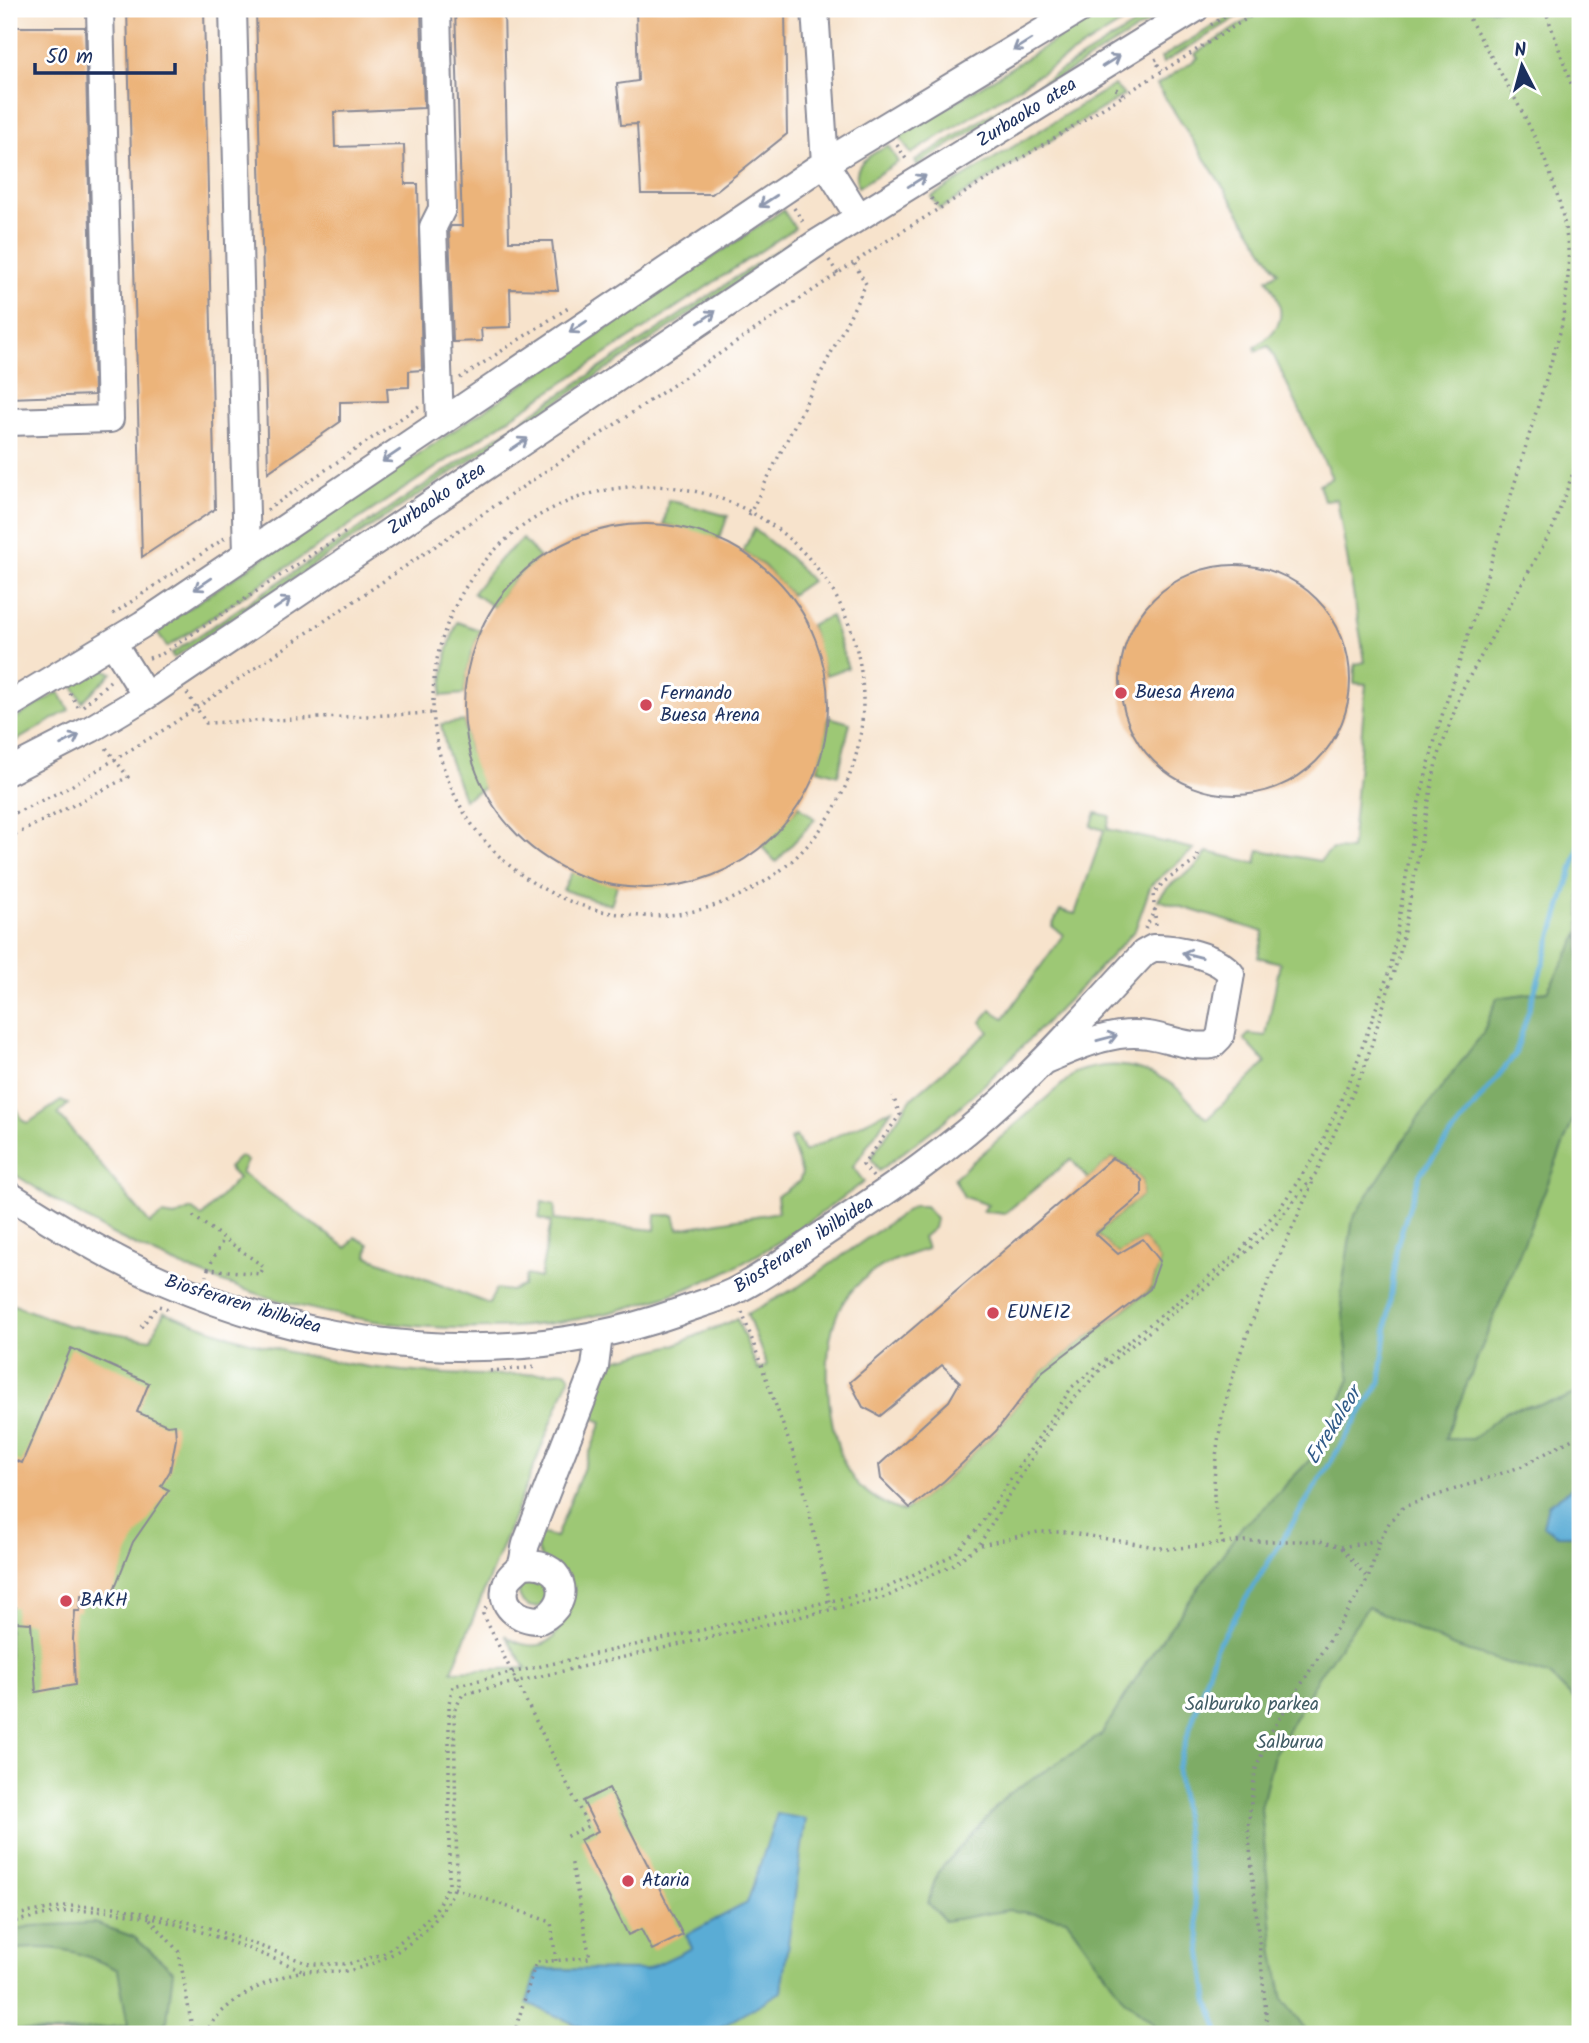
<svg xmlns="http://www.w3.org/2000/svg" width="1589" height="2043" font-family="Kalam,sans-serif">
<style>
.green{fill:#9dc875;stroke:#5c7c6a;stroke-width:2}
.forest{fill:#7eac66;stroke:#4c6e62;stroke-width:2}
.water{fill:#5aacd5;stroke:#3a6e9a;stroke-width:2}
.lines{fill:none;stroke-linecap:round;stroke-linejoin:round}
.stream{stroke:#5aacd5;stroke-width:5}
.building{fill:#ecb47a}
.minor-casing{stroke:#898995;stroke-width:30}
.path{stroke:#898995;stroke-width:3.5;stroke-dasharray:2 5;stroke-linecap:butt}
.minor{stroke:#fff;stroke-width:26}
.oneway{stroke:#8d97ae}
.poi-dot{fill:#d1495b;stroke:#fff;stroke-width:2.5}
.labels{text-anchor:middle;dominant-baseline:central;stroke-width:6;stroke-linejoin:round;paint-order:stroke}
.street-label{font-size:19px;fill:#1b2f5e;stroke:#fff}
.poi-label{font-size:19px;fill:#1b2f5e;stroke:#fff;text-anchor:start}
.park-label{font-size:19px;fill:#425d65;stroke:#fff}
.water-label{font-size:21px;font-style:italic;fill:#315b88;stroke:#fff}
</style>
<rect width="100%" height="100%" fill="#fff"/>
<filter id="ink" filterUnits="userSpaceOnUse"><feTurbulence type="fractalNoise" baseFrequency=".0143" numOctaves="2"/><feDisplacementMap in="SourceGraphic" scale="14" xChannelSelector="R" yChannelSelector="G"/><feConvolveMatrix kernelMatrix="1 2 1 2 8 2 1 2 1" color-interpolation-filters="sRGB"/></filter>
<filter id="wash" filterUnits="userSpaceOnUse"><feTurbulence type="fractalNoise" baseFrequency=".00686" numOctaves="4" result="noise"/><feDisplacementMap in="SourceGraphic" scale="28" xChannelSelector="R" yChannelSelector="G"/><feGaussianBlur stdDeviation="1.57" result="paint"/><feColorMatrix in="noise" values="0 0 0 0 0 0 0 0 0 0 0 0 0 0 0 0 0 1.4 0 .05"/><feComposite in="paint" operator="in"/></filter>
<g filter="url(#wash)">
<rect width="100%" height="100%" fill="#f7e3cc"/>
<path class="green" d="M1105 9H1144L911 154 900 137Z
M1160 9H1170L917 165 915 161Z
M1241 9H1250L1163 63 1161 58Z
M1264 9H1580V2034H9V1303L66 1325 151 1339 164 1312C196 1323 228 1337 261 1345 361 1372 462 1381 565 1371L570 1376 452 1671 526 1668 505 1635C516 1645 540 1651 553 1638 558 1632 562 1618 565 1611L537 1550 539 1533 556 1537 602 1422 586 1415 606 1362 674 1345 737 1319 758 1370 767 1366 747 1314 798 1287 913 1206H925L936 1219 934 1228 923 1237 927 1249C894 1259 867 1269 846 1298 818 1337 826 1421 844 1463 854 1488 880 1504 904 1512L944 1481 996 1431 1043 1371 1150 1290 1160 1261 1143 1239 1118 1254 1096 1234 1142 1195V1180L1124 1164 1112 1158 1088 1179 1071 1159 1004 1214 982 1211 988 1205 964 1197 954 1178 1075 1073C1109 1060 1142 1064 1173 1085 1186 1094 1195 1109 1207 1119L1266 1063 1244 1039 1249 1034 1266 1036 1280 963 1258 957 1264 932 1158 900C1173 875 1191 879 1207 852L1256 863 1259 850 1320 861 1332 849 1351 850 1366 684 1354 683 1355 664 1365 662 1337 499 1324 500 1319 484 1332 478 1269 346 1256 351 1255 347C1286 327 1287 310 1267 279L1278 272 1157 85 1198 58 1195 54Z
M1114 85 1124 95 940 209 931 197Z
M888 145 898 162 858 187C851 162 870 156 888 145Z
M783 210 795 228 167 647 156 630Z
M800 235 802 239 174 658 171 654Z
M668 500 728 516 719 539 664 524Z
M754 529 790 558 811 581 791 595 764 566 743 551Z
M523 539 540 558 515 579 493 607 473 593 501 558Z
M831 616 848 668 826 675 810 625Z
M457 622 480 630 470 658 464 694 441 696 447 652Z
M102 668 112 673 82 702 72 684Z
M59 692 69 710 9 745V722Z
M829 717 850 723 838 775 818 769Z
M464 721 469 748 484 788 464 799 447 753 441 724Z
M799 806 815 819 776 862 762 847Z
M1096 813 1110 816 1107 829 1194 849 1151 885 1135 930 1095 973 988 1081 944 1121 879 1171 871 1158 911 1099 989 1032 981 1022 991 1010 1004 1018 1063 935 1052 926 1060 910 1075 914 1104 830 1091 826Z
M572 872 617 885 611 905 563 890Z
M9 1094 23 1121 28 1123 61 1101 68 1104 58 1114 150 1224 162 1215 175 1217 191 1209 202 1217 238 1178 228 1168 240 1156 247 1161 241 1173 347 1248 355 1237 369 1244 367 1256 489 1304 496 1289 511 1291 523 1286 526 1275 540 1278 551 1222 539 1218 542 1202 555 1205 554 1220 655 1230 656 1215H674L678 1229 779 1212 777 1196 799 1182 802 1173 790 1139 796 1136 804 1152 892 1109 853 1167 864 1182C818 1215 773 1250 721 1274 521 1366 310 1333 118 1237 81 1218 45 1193 9 1171Z
M519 1592a15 15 0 1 1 30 0a15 15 0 1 1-30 0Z"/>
<path class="forest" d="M1580 933V1103L1445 1439H1472L1508 1410 1561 1400 1580 1391V1482L1548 1505 1558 1535H1580V1706L1550 1676 1454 1647 1368 1607 1318 1677 1274 1755 1261 1808 1274 1953 1283 2000 1310 2034H1154L1153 2023 1124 1999 1066 1919 1009 1910 945 1921 928 1903 937 1873 1007 1795 1101 1735 1148 1659 1244 1524 1256 1516 1320 1449 1350 1379 1341 1294 1353 1218 1417 1120 1483 1033 1497 998 1547 991Z
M95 1923 134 1937 173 1971 167 2021 153 2034H9V2029L54 2033 128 2025 118 1970C77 1950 55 1944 9 1950V1931L32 1926Z"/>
<path class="water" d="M1580 1482V1535H1558L1543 1526 1548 1505Z
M777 1814 806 1819 781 1992 709 2034H597L527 2003 537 1969 645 1970 692 1948 686 1935 747 1903Z"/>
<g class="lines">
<path class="stream" d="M1220 2034 1208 2000 1177 1769 1216 1647 1380 1382 1397 1245 1420 1174 1515 1055 1580 844"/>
</g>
<g id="blocks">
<path class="building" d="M127 9H204L215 509 142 557Z
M256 9H421L424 108 334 112 335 147 404 145 405 184H418L422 370 409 371V387L387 388 388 401 340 402V422L268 472Z
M455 9H504L509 241H552L558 290 510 289 511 327 481 328 482 341 453 342 449 230 451 226H462Z
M636 9H785L787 134 712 194H641L637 124 621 125 617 84 638 81Z
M9 27H85L94 395 9 398Z
M464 706a182 182 0 1 1 364 0a182 182 0 1 1-364 0Z
M1120 680a115 115 0 1 1 230 0a115 115 0 1 1-230 0Z
M1112 1158 1124 1164 1142 1180V1195L1096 1234 1118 1254 1143 1239 1160 1261 1150 1289 1043 1371 996 1431 944 1481 910 1508 881 1479 879 1465 949 1401 960 1382 942 1365 880 1416 863 1407 850 1382Z
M71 1348 149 1383 137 1412 167 1425 175 1424 176 1439 170 1471 161 1486 169 1490 133 1542 111 1597 81 1595 80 1611H75L73 1639 75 1685 36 1692 31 1623 15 1622 16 1607H9V1458L22 1463Z
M609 1788 683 1935 652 1950 641 1929 628 1935 580 1840 598 1831 583 1801Z"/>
</g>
</g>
<g filter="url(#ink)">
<use href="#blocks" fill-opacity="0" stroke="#898995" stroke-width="2"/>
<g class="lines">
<defs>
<path id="minor" d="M233 9 247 554
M437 9 442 209 433 227 440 422
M815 9 825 163 859 217
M9 422 110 419 100 9
M113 643 146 696
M9 705 143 624 825 163 1080 9
M9 771 91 729 146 696 817 243 1195 9
M9 1195C58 1226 109 1258 163 1281 325 1351 509 1372 678 1312 696 1305 716 1300 733 1292 768 1275 800 1249 832 1228 892 1188 951 1148 1004 1099 1054 1053 1098 1002 1144 953L1153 948C1175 947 1218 956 1231 974L1220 1037 1212 1045C1188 1048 1170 1038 1148 1035 1112 1029 1075 1048 1043 1061
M521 1566C562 1556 578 1602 540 1620 519 1620 497 1606 507 1582 510 1574 517 1572 521 1566 524 1560 524 1550 526 1544L595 1367 599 1335"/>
</defs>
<use href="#minor" class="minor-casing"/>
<path class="path" d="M1545 9 1580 109
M1211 25 1237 9
M1157 59 1155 60 1162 71
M1124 95 1262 9
M897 145 908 162
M931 198 940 209
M794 208 805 225
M829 260 838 274
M460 378 571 306
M433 701a215 215 0 1 1 430 0a215 215 0 1 1-430 0Z
M267 510 419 406
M749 515 866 284 854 263
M113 614 225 538
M149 658 162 654 346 532
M70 693 80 710
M187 693 206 723 434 713
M83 706 110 681
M9 816 66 789 165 729 880 245 1124 95 1112 86
M9 838 128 777 104 745
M1156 925 1153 894 1165 881 1197 860 1199 851
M1145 929 1156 908
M873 1177 863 1165 900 1115 893 1096
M193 1216 264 1267 260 1274 208 1269 207 1276
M208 1269 224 1238
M742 1312 800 1472 831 1607
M141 1327 158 1306 169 1309
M490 1371 538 1367
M1223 1544C1220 1528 1215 1511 1214 1496 1213 1385 1271 1279 1314 1179
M981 1545 1038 1532H1065L1168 1549 1245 1541H1320L1341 1547 1380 1540
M1342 1548 1368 1579
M486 1607 483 1614 588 1826 563 1838
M454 1888 551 1922 556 1961
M9 1916 66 1906 114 1907 201 1925 310 1964H348L383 1954 415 1931 435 1911 449 1884V1703L453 1686 884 1589 955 1554 979 1527 1072 1387 1237 1254 1280 1208 1318 1151 1353 1073 1391 966 1418 806 1438 728 1482 592 1561 329C1565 303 1570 276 1568 249 1560 161 1505 84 1464 9
M150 1919 179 1952 193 2034
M9 1923C26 1919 44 1914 62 1912 144 1903 228 1941 302 1970
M206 2034C216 2004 277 1973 307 1971 321 1970 337 1973 351 1970 396 1960 444 1925 457 1880L454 1711 463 1694 886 1597 954 1564 979 1545 1056 1419 1100 1370 1211 1283 1272 1229 1316 1173 1364 1069 1400 952 1436 763 1462 690 1552 530 1580 454
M514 2034 536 1962 590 1958 571 1859
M1268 2034 1248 1828 1255 1771 1271 1732 1368 1579 1380 1540 1390 1521 1403 1507 1520 1467 1580 1435"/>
<use href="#minor" class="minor"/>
</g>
<defs><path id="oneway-shaft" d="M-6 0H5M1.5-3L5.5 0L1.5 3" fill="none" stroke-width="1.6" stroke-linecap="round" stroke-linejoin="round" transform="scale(1.75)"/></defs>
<g class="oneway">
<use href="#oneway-shaft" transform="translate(1022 45) rotate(148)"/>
<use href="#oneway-shaft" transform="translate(1111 61) rotate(-32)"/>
<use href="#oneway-shaft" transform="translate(917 181) rotate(-32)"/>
<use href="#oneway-shaft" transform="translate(768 201) rotate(147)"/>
<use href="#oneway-shaft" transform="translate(707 317) rotate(-34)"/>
<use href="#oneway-shaft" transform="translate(578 327) rotate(146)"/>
<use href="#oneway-shaft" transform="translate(519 444) rotate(-34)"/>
<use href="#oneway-shaft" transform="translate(391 456) rotate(146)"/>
<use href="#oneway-shaft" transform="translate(203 584) rotate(146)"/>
<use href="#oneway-shaft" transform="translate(282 604) rotate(-34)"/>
<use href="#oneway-shaft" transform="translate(70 740) rotate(-27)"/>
<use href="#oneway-shaft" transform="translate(1192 955) rotate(-166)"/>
<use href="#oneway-shaft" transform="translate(1107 1038) rotate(-15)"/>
</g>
</g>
<g class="poi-dot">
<circle cx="1121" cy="693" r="7"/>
<circle cx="646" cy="705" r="7"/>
<circle cx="993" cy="1313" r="7"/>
<circle cx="66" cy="1601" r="7"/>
<circle cx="628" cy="1881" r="7"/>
</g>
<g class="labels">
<g class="street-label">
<text transform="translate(1027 113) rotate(-32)">Zurbaoko atea</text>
<text transform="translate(437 499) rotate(-34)">Zurbaoko atea</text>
<text transform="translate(804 1245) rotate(-33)">Biosferaren ibilbidea</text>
<text transform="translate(243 1305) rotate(17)">Biosferaren ibilbidea</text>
</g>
<g class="poi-label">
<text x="1135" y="693">Buesa Arena</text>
<text x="660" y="694">Fernando<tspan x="660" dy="22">Buesa Arena</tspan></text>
<text x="1007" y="1313">EUNEIZ</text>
<text x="80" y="1601">BAKH</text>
<text x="642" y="1881">Ataria</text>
</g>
<g class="park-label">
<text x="1252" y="1705">Salburuko parkea</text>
<text x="1290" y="1743">Salburua</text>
</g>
<g class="water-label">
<text transform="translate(1334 1426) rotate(-58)">Errekaleor</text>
</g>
</g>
<rect width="1589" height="2043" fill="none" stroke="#fff" stroke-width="35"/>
<g transform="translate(1522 66) rotate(354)" stroke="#ffffff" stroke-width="5" paint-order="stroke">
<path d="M0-5L12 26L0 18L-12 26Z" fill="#1b2f5e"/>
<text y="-10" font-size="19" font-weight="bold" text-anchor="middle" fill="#1b2f5e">N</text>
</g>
<path d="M35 63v10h140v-10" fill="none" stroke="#1b2f5e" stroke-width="3.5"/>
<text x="46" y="63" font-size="21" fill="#1b2f5e" stroke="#ffffff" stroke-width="5" paint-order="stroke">50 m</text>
</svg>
